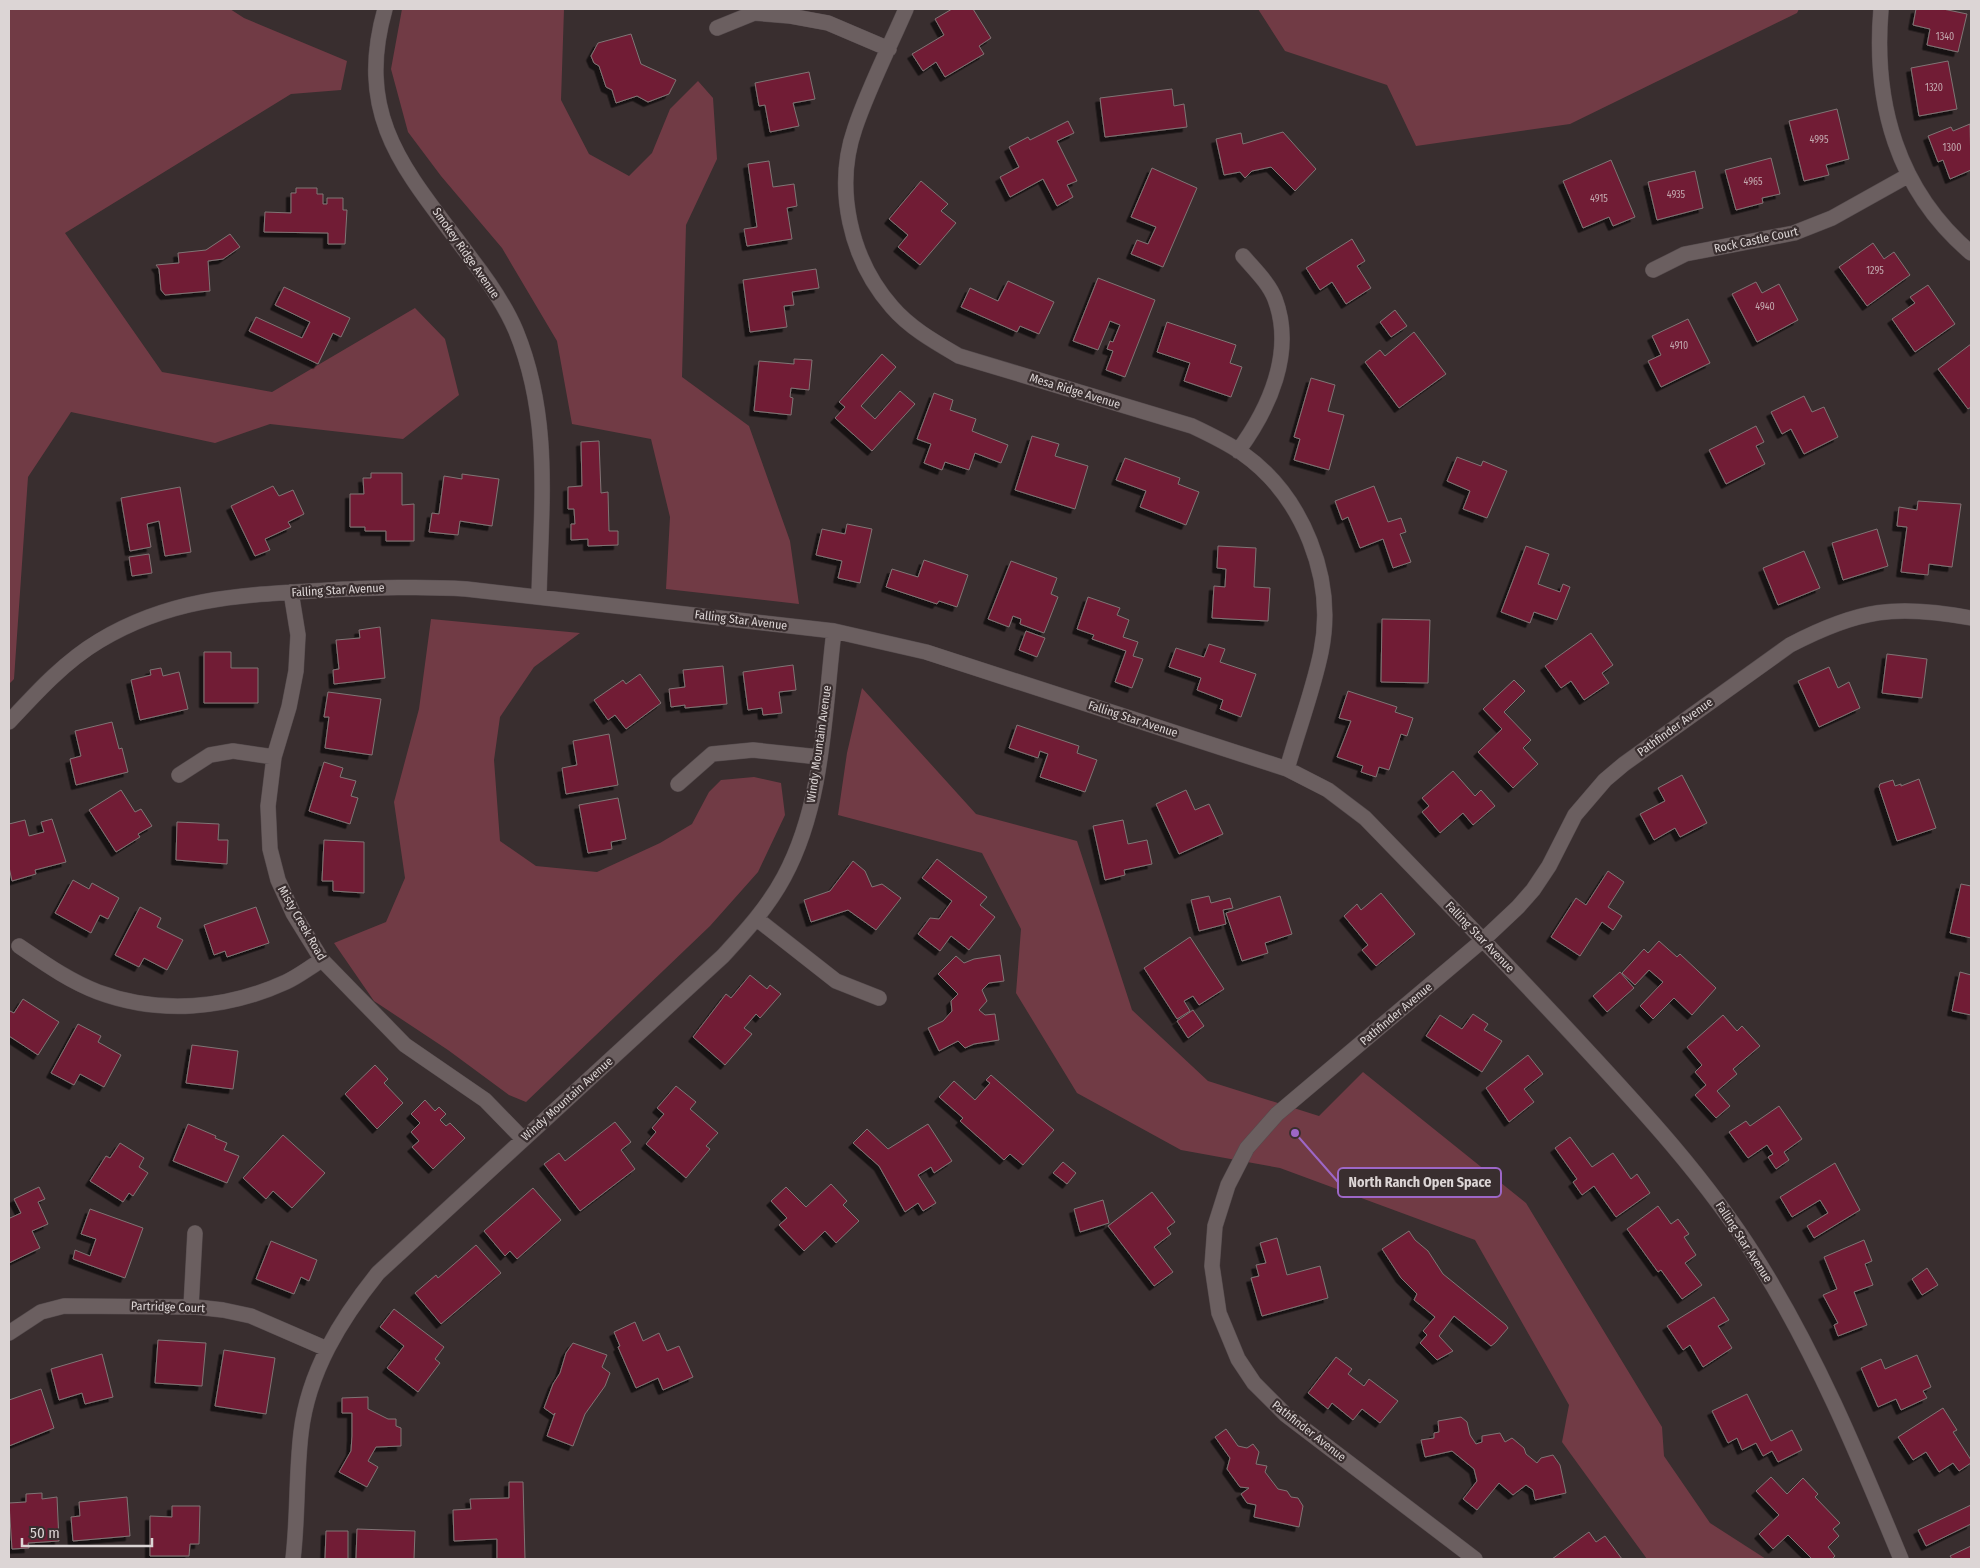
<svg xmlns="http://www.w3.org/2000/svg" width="1980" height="1568" font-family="'Fira Sans Condensed',sans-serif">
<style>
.green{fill:#713b45}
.building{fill:#711d34;stroke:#807475;filter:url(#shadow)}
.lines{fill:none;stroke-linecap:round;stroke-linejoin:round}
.minor-casing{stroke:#554b4d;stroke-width:16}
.minor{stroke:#6b5f60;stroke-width:15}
.labels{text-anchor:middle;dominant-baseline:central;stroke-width:4.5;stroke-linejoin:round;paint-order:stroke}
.number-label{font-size:10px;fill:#c1a7ad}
.street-label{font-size:12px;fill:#dcd5d5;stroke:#392e2f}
.leader{fill:none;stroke:#9d67c7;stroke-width:2}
.callout-dot{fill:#9d67c7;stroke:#392e2f;stroke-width:2}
.callout{fill:#392e2f;stroke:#9d67c7;stroke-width:2}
.callout-label{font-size:14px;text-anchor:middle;font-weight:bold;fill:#dcd5d5}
</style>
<defs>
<filter id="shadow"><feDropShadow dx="-4.5" dy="4.5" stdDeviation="0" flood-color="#0009"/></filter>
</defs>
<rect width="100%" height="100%" fill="#392e2f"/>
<path class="green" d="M9 9H230L244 18 347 61 341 90 291 94 65 233 162 372 272 392 415 308 445 339 459 395 403 439 270 424 215 443 71 412 28 477 14 679 9 684Z
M402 9H564L561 100 589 154 629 176 652 153 670 109 698 81 713 98 717 159 686 225 682 377 749 426 790 541 799 604 666 589 670 517 651 439 572 424 557 341 502 248 441 176 408 132 391 69Z
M1258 9H1799L1797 13 1570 124 1416 146 1387 85 1285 51Z
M431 619 580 633 534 667 500 717 494 760 500 841 536 866 597 872 660 843 692 824 709 792 721 780 754 777 781 783 785 815 758 872 710 926 526 1102 509 1095 448 1050 374 1001 334 943 386 922 405 878 394 802 419 709Z
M862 688 976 814 1077 841 1132 1010 1208 1081 1319 1116 1363 1072 1526 1203 1662 1427 1664 1456 1710 1523 1766 1559H1647L1562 1442 1569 1405 1475 1240 1280 1168 1181 1150 1077 1093 1016 993 1021 929 982 853 838 815 847 753Z"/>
<path class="building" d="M952 9H973L991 38 979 46 984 54 945 77 936 62 923 71 912 54 944 35 935 19Z
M1916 9H1943L1967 14 1958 52 1927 45 1930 29 1913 25Z
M631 34 641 64 676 80 669 94 648 102 637 96 616 103 612 90 606 87 599 66 594 63 591 56 598 43Z
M1948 61 1957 109 1919 116 1911 68Z
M809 72 815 99 793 103 799 126 770 132 765 105 759 106 755 83Z
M1172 89 1174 106 1184 104 1187 127 1105 137 1100 98Z
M1837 109 1849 159 1826 165 1829 175 1804 181 1789 121Z
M1068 121 1074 133 1057 141 1077 181 1067 185 1073 197 1057 206 1043 179 1010 197 1000 177 1019 167 1009 147 1028 137 1030 140Z
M1970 124 1971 170 1950 179 1943 160 1938 162 1928 136 1951 127 1953 131Z
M1283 132 1316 169 1295 191 1271 167 1252 171 1245 178 1240 172 1224 175 1216 139 1241 133 1243 144Z
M1771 158 1780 194 1762 198 1763 203 1736 210 1725 170Z
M1611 160 1635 217 1613 226 1609 217 1583 228 1563 181Z
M769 161 773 187 794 184 797 206 787 208 792 239 747 246 744 229 757 227 748 164Z
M1152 168 1197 188 1163 267 1131 254 1137 240 1148 244 1156 227 1131 217Z
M1695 171 1703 208 1657 220 1648 182Z
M921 181 948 204 941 211 956 223 920 265 898 247 908 235 889 219Z
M296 188H317V194H323V204H327V198H343V210H347L345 244H328V233L264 232 265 212 291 213V193H296Z
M230 234 240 247 223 259 208 261 210 291 165 295 161 290 159 269 156 265 179 263 178 253 206 250Z
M1352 239 1365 261 1357 266 1371 288 1346 304 1332 282 1320 290 1306 268Z
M1873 243 1884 259 1894 252 1910 275 1867 306 1839 267Z
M816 269 819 288 792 292 794 305 784 306 787 327 750 332 743 280Z
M1098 278 1155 300 1125 377 1106 370 1113 351 1107 349 1110 341 1113 342 1120 325 1110 321 1098 350 1073 341Z
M1008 281 1054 302 1039 334 1020 326 1017 332 961 307 970 288 998 301Z
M1756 282 1762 293 1779 284 1798 320 1757 342 1732 294Z
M1928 285 1955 324 1915 352 1892 319 1915 303 1910 297Z
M284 287 350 318 341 337 333 333 318 364 249 331 256 317 302 338 310 322 275 305Z
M1395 310 1407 326 1391 337 1380 322Z
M1688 319 1710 363 1661 387 1648 361 1661 355 1652 336Z
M1167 322 1236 345 1230 363 1242 367 1231 397 1184 381 1190 363 1157 352Z
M1414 332 1446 374 1399 408 1365 362 1380 350 1385 356Z
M1971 344V407L1968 409 1938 369Z
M882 354 896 367 861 406 875 419 900 391 915 404 872 451 835 418 845 407 839 402Z
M794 359 812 360 809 390 791 388 790 397 793 398 791 415 754 411 759 361 794 364Z
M1311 378 1335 385 1328 411 1344 415 1329 470 1294 460 1300 439 1294 437Z
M934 393 953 400 950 410 976 419 972 431 1008 445 1001 463 975 453 969 470 945 462 942 470 924 463 931 444 917 439Z
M1804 396 1812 412 1824 407 1838 437 1804 454 1791 429 1782 434 1771 412Z
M1756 426 1764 442 1756 446 1765 464 1726 484 1709 450Z
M1032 436 1059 444 1055 456 1088 466 1075 509 1015 490Z
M599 441 601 493 608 492 609 531H618V545L588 546V539L571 540V524H575L574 509H568V487L582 486 581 442Z
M1457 457 1481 466 1483 461 1507 471 1487 518 1463 509 1470 491 1447 481Z
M1125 458 1180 478 1178 484 1199 492 1186 525 1140 507 1146 491 1116 480Z
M371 473H402V505L414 504V541H386V531H365V527H350V494H364L363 478H371Z
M462 474 499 479 492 526 460 521 458 535 429 532 432 513 439 514 444 476 462 479Z
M273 486 279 496 293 490 304 514 288 522 291 527 265 539 270 550 255 556 231 506Z
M1374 486 1388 522 1401 518 1406 532 1400 534 1411 562 1393 568 1383 539 1360 548 1348 517 1342 520 1335 501Z
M180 487 191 552 165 556 159 521 147 524 151 547 130 551 121 498Z
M1918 501 1961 504 1952 567 1929 564 1928 575 1901 572 1907 527 1897 526 1899 507 1917 510Z
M847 524 872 529 860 583 838 578 842 561 816 555 822 529 845 534Z
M1877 529 1888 566 1843 580 1832 543Z
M1218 546 1256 548 1254 587 1270 588 1268 621 1212 618 1214 586 1225 587 1226 569 1217 568Z
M1526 546 1549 554 1538 584 1560 592 1563 584 1570 587 1557 620 1534 612 1530 623 1501 612Z
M1804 551 1820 588 1778 605 1763 568Z
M149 554 152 573 132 576 129 557Z
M924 560 968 575 957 607 939 601 937 604 886 587 892 569 918 577Z
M1011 561 1057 578 1051 594 1058 597 1044 633 1020 624 1021 619 1013 616 1009 627 988 619Z
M1088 597 1120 608 1117 615 1129 620 1123 637 1138 642 1133 656 1143 659 1132 688 1115 682 1126 651 1092 639 1094 635 1077 629Z
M1382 619 1430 620 1428 683 1381 682Z
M380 627 385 678 334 684 333 670 339 669 336 640 360 638 359 630Z
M1026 631 1045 638 1037 657 1019 650Z
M1591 633 1613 665 1602 673 1609 683 1584 700 1571 681 1561 688 1545 666Z
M1209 644 1225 649 1220 662 1256 674 1241 717 1220 709 1223 700 1197 690 1201 678 1169 667 1176 648 1204 657Z
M204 652H231V668H258V703H204Z
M1887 654 1927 659 1922 698 1882 693Z
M793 665 796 690 779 692 782 713 763 715 762 708 748 710 743 672Z
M723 666 727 704 685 708V705L671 707 669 689 685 687 683 670Z
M1829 667 1838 688 1849 682 1860 708 1819 727 1798 681Z
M161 668 163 676 179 672 188 709 140 720 131 680 151 675 150 670Z
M640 674 661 703 626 729 615 715 608 720 594 700 623 680 626 684Z
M1514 680 1525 691 1504 712 1531 740 1523 748 1538 764 1513 788 1478 752 1502 729 1483 709Z
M1348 691 1397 707 1395 712 1413 718 1407 736 1401 734 1389 770 1379 767 1376 777 1361 772 1363 766 1337 757 1351 721 1339 718Z
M328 692 381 699 372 755 325 748 329 717H324Z
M112 722 119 749 122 748 128 772 76 785 70 759 81 756 75 731Z
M1017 725 1079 746 1077 753 1097 760 1085 792 1040 777 1048 754 1040 751 1038 758 1009 748Z
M609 734 618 785 566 794 562 768 577 765 573 741Z
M324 762 343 768 340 777 356 781 351 796 358 798 350 824 309 811Z
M1453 771 1475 796 1481 790 1495 806 1473 825 1463 813 1440 833 1422 812 1429 806 1422 798Z
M1682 775 1707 823 1680 837 1675 828 1654 840 1640 814 1665 801 1658 788Z
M1919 779 1936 828 1897 841 1879 787 1880 784 1893 780 1895 786 1901 784V786Z
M121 790 135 812 141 809 152 826 138 834 140 837 116 852 89 810Z
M1186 790 1195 810 1209 804 1223 834 1179 854 1156 804Z
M618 798 626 839 611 842 612 849 588 853 579 805Z
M52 819 66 862 35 870 36 874 12 881 9 867V824L25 820 29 836 44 832 41 822Z
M1123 820 1128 844 1147 840 1152 864 1124 870 1125 875 1105 880 1093 826Z
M177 822 219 824 218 840H228L227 864 176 860Z
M324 840 364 842V893L333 891V881H322Z
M937 859 987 897 980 905 995 917 969 950 951 936 940 951 918 934 930 918 939 919 952 901 922 878Z
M853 861 865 871 872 887 882 884 901 898 876 930 848 910 811 922 804 900 830 891Z
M1608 871 1624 882 1608 907 1622 916 1613 930 1602 922 1580 956 1551 937 1576 898 1586 905Z
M73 880 89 889 92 883 119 898 108 919 100 915 91 933 55 913Z
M1961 884 1971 886V938L1950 933Z
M1381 893 1415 934 1376 966 1362 950 1368 945 1344 916 1357 904 1361 910Z
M1209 896 1211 903 1230 898 1233 908 1223 910 1226 924 1199 931 1191 900Z
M1280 896 1292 934 1265 943 1268 953 1242 961 1226 913Z
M140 907 161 918 157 927 183 940 167 970 144 958 139 967 115 955Z
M256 907 269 943 227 957 225 951 214 955 204 925Z
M1190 937 1224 989 1199 1005 1193 996 1184 1001 1190 1011 1177 1019 1144 968Z
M1659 941 1677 957 1680 954 1716 988 1692 1015 1674 998 1653 1019 1640 1006 1663 982 1649 970 1635 985 1622 973 1644 949 1648 953Z
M1000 955 1004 981 989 983 982 990 987 1001 979 1010 985 1015 995 1014 999 1040 974 1044 965 1048 958 1041 939 1051 928 1028 943 1021 952 1011 951 1001 958 994 938 974 956 956 964 963 974 959Z
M1620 972 1634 988 1607 1012 1593 996Z
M1960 972 1971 975V1015L1952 1011Z
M750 975 767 989 770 985 781 994 760 1018 756 1014 744 1028 752 1034 725 1065 693 1037 726 994 731 998Z
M23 999 59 1022 38 1055 9 1036V1014L10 1011 14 1013Z
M1193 1010 1204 1026 1188 1038 1177 1021Z
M1473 1014 1488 1024 1484 1030 1502 1041 1482 1072 1426 1036 1440 1015 1462 1029Z
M1723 1015 1737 1031 1742 1026 1760 1046 1733 1069 1737 1074 1717 1091 1730 1106 1716 1118 1695 1095 1706 1085 1695 1072 1702 1065 1687 1047Z
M78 1024 101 1036 98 1042 121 1055 104 1087 80 1074 74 1085 51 1073Z
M192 1045 238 1051 233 1089 186 1083Z
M1528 1055 1543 1074 1524 1089 1534 1102 1509 1122 1486 1088Z
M375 1065 388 1079 384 1083 403 1103 377 1129 345 1094Z
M991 1075 1054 1130 1023 1165 1010 1154 1004 1160 960 1121 963 1118 939 1097 954 1081 975 1100 990 1083 986 1080Z
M676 1086 696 1102 690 1109 718 1133 706 1146 710 1149 686 1178 646 1144 656 1132 652 1128 664 1114 657 1108Z
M425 1100 435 1111 439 1107 446 1114 440 1120 446 1126 450 1123 465 1138 433 1169 412 1147 419 1141 411 1132 420 1123 411 1114Z
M1779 1106 1802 1139 1784 1152 1789 1160 1776 1169 1768 1157 1773 1154 1767 1145 1748 1158 1729 1132 1746 1121 1750 1126Z
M615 1122 631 1142 621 1150 635 1169 580 1211 544 1164 559 1153 565 1161Z
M188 1124 216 1136 215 1138 227 1143 224 1150 239 1156 227 1183 173 1161Z
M928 1124 952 1161 934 1173 931 1167 918 1175 936 1203 923 1211 918 1203 905 1212 879 1166 853 1143 867 1129 888 1149Z
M283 1135 325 1173 292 1208 273 1191 266 1199 243 1178Z
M1570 1137 1592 1167 1613 1153 1631 1179 1637 1174 1650 1193 1616 1217 1594 1186 1582 1195 1573 1182 1577 1179 1555 1148Z
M120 1143 144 1158 139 1167 148 1173 133 1196 129 1193 123 1202 90 1181 106 1156 110 1158Z
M1063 1162 1076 1173 1067 1184 1053 1173Z
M1835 1163 1860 1210 1814 1238 1807 1226 1828 1213 1820 1200 1792 1217 1780 1197Z
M831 1184 847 1201 843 1205 859 1221 836 1243 825 1231 804 1251 779 1225 787 1218 771 1201 786 1187 806 1207Z
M39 1187 45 1199 38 1202 48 1224 32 1231 40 1248 9 1263V1216L10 1218 21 1213 14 1199Z
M533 1188 561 1220 517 1259 510 1251 505 1256 484 1231Z
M1152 1192 1175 1222 1167 1228 1171 1234 1154 1247 1173 1272 1154 1286 1108 1226Z
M1103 1200 1109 1223 1080 1232 1074 1209Z
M1658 1206 1671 1224 1678 1219 1689 1234 1684 1237 1696 1255 1685 1263 1702 1285 1682 1299 1661 1270 1658 1272 1627 1229Z
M90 1209 143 1228 125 1278 73 1259 75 1250 90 1256 96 1239 81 1234Z
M1409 1231 1415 1240 1428 1251 1443 1274 1506 1325 1508 1328 1495 1343 1491 1346 1454 1316 1439 1336 1453 1351 1437 1360 1420 1343 1427 1335 1423 1331 1435 1317 1414 1300 1417 1294 1401 1278 1382 1249Z
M1277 1238 1287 1275 1320 1266 1328 1298 1262 1316 1251 1278 1259 1276 1256 1265 1266 1263 1260 1243Z
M1864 1240 1872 1261 1865 1264 1873 1285 1854 1292 1867 1325 1838 1336 1834 1325 1838 1323 1823 1295 1837 1289 1824 1257Z
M271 1241 317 1260 309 1281 301 1277 294 1294 256 1279Z
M476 1245 501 1273 441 1324 415 1293 436 1275 438 1278Z
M1927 1268 1938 1285 1922 1295 1912 1279Z
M1714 1297 1729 1320 1718 1326 1732 1348 1703 1367 1690 1345 1683 1350 1667 1326Z
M394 1309 444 1347 435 1359 440 1363 418 1392 387 1368 404 1346 380 1327Z
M635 1322 643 1341 659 1333 667 1351 679 1346 693 1377 663 1390 658 1378 636 1388 618 1347 620 1346 614 1332Z
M158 1340 206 1343 202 1386 155 1383Z
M573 1343 607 1355 602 1367 610 1373 605 1386 585 1414 573 1446 547 1436 555 1413 554 1415 544 1408 553 1384 560 1373 566 1353Z
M224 1350 275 1358 266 1414 215 1406Z
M102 1354 113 1397 85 1404 82 1393 59 1400 51 1369Z
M1917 1355 1931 1387 1923 1391 1927 1398 1901 1410 1896 1399 1878 1407 1861 1368 1881 1359 1885 1369Z
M1336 1357 1352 1369 1348 1374 1364 1386 1369 1379 1398 1401 1380 1423 1362 1409 1353 1420 1332 1403 1328 1409 1308 1393Z
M41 1389 54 1428 9 1446V1400Z
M1747 1394 1771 1441 1792 1430 1802 1450 1778 1462 1772 1451 1763 1456 1756 1443 1742 1450 1737 1438 1728 1443 1712 1411Z
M368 1397V1409L388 1419H396V1426L401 1428V1446L376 1447 368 1461 378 1467 367 1487 339 1472 351 1451 352 1436V1413H342V1398Z
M1943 1408 1957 1430 1953 1432 1971 1460V1463L1959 1471 1953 1463 1939 1472 1926 1452 1913 1460 1898 1437Z
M1461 1417 1467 1422 1470 1435 1476 1444 1482 1442V1436L1500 1433 1505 1442 1512 1438 1524 1448 1526 1454 1537 1463 1541 1458 1553 1455 1560 1465 1566 1493 1535 1500 1533 1490 1526 1485 1513 1495 1499 1483 1477 1510 1463 1499 1477 1481 1474 1469 1452 1451 1425 1457 1421 1440 1434 1438V1433L1439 1432 1438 1421Z
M1226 1429 1238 1446 1247 1448 1253 1444 1259 1452 1256 1464 1267 1466 1265 1472 1278 1489 1287 1491 1291 1497 1298 1498 1303 1506 1299 1527 1254 1517 1256 1505 1247 1503 1241 1494 1249 1488 1240 1487 1227 1469 1230 1458 1215 1437Z
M1771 1477 1787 1494 1803 1478 1818 1494 1815 1497 1840 1523 1833 1529 1839 1536 1828 1547 1835 1556 1832 1559H1812L1788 1535 1773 1549 1759 1534 1779 1515 1756 1491Z
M509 1482H523L525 1559H497V1539L454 1541 453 1510 471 1509 470 1499 509 1498Z
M42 1493V1499L57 1497 59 1541 28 1543 29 1548 12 1549 9 1503 26 1502V1494Z
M127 1497 130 1536 73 1541 71 1517 80 1516 79 1502Z
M1971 1505V1524L1926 1546 1918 1530Z
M172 1506H200L199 1544H190L189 1556H150V1516L172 1517Z
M357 1529 415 1531 414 1559H356Z
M326 1531H348V1559H325Z
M1589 1532 1596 1542 1605 1536 1622 1559H1552Z
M1971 1546V1559H1952L1950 1556Z"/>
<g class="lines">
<defs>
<path id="minor" d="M385 9C353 122 410 175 472 260 489 282 505 305 516 331 552 419 541 505 539 597
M906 9C889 48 869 87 855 128 834 188 850 259 892 307 910 328 935 342 959 356L1192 426C1209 434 1226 442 1242 453 1303 496 1336 579 1321 652 1313 691 1298 730 1287 769
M1881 9C1873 103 1897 190 1971 253
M717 28 754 13 790 16 828 23 889 49
M1653 270 1685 254 1794 233 1832 218 1909 175
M1238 451C1269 409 1295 352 1275 299 1269 283 1254 269 1243 256
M291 592 298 635 296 671 289 707 274 757 268 806 270 849 278 880 293 913 322 960 405 1045 485 1100 523 1139
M9 722C36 693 64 662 99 641 174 596 245 595 329 590 375 588 420 586 466 589L834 631 926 652 1287 769 1328 790 1365 818C1434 889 1503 960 1571 1033 1637 1104 1704 1175 1756 1258 1816 1353 1858 1455 1901 1559
M179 775 210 755 233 751 274 757
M678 784 712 754 753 750 819 757
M757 919 836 981 879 998
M19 946C44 963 69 981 98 992 160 1015 227 1009 286 982 299 976 310 967 322 960
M191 1307 195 1233
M9 1333 41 1312 64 1306 196 1307 223 1310 251 1316 327 1349
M293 1559C298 1517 296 1475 301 1433 308 1372 341 1319 378 1273L723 956C746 931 768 907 784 877 824 803 824 713 834 631
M1475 1559 1286 1415 1254 1383 1238 1359 1219 1313 1212 1266 1215 1226 1228 1185 1247 1148 1277 1114 1483 940 1518 907 1533 890 1549 866 1575 815 1605 780 1624 764 1790 645C1859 609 1896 604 1971 618"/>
</defs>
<use href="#minor" class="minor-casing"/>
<use href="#minor" class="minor"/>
</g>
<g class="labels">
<g class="number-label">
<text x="1945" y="37">1340</text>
<text x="1934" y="88">1320</text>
<text x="1819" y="140">4995</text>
<text x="1952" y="148">1300</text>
<text x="1753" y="182">4965</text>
<text x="1676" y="195">4935</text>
<text x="1599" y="199">4915</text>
<text x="1875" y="271">1295</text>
<text x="1765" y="307">4940</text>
<text x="1679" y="346">4910</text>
</g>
<g class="street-label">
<text transform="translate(1756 240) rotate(-12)">Rock Castle Court</text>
<text transform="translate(466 253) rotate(55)">Smokey Ridge Avenue</text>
<text transform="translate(1075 391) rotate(17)">Mesa Ridge Avenue</text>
<text transform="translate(338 590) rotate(-3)">Falling Star Avenue</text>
<text transform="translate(741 620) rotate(7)">Falling Star Avenue</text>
<text transform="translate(1133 719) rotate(18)">Falling Star Avenue</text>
<text transform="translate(1675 727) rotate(-36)">Pathfinder Avenue</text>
<text transform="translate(819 744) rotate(-82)">Windy Mountain Avenue</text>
<text transform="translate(302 923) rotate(60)">Misty Creek Road</text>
<text transform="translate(1480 937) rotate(46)">Falling Star Avenue</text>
<text transform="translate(1396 1014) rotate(-40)">Pathfinder Avenue</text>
<text transform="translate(567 1099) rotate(-42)">Windy Mountain Avenue</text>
<text transform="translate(1744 1242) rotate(57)">Falling Star Avenue</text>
<text transform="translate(168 1307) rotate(2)">Partridge Court</text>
<text transform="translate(1309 1431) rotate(38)">Pathfinder Avenue</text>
</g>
</g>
<path class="leader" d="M1295 1133L1338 1182"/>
<circle class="callout-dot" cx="1295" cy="1133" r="5"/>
<rect class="callout" x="1338" y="1168" width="163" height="29" rx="5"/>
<g class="callout-label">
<text x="1420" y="1187">North Ranch Open Space</text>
</g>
<rect width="1980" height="1568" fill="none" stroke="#dcd5d5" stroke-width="20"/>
<path d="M22 1538v8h130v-8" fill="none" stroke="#dcd5d5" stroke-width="2.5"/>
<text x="30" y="1538" font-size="15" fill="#dcd5d5" stroke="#392e2f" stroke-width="4" paint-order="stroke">50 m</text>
</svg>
